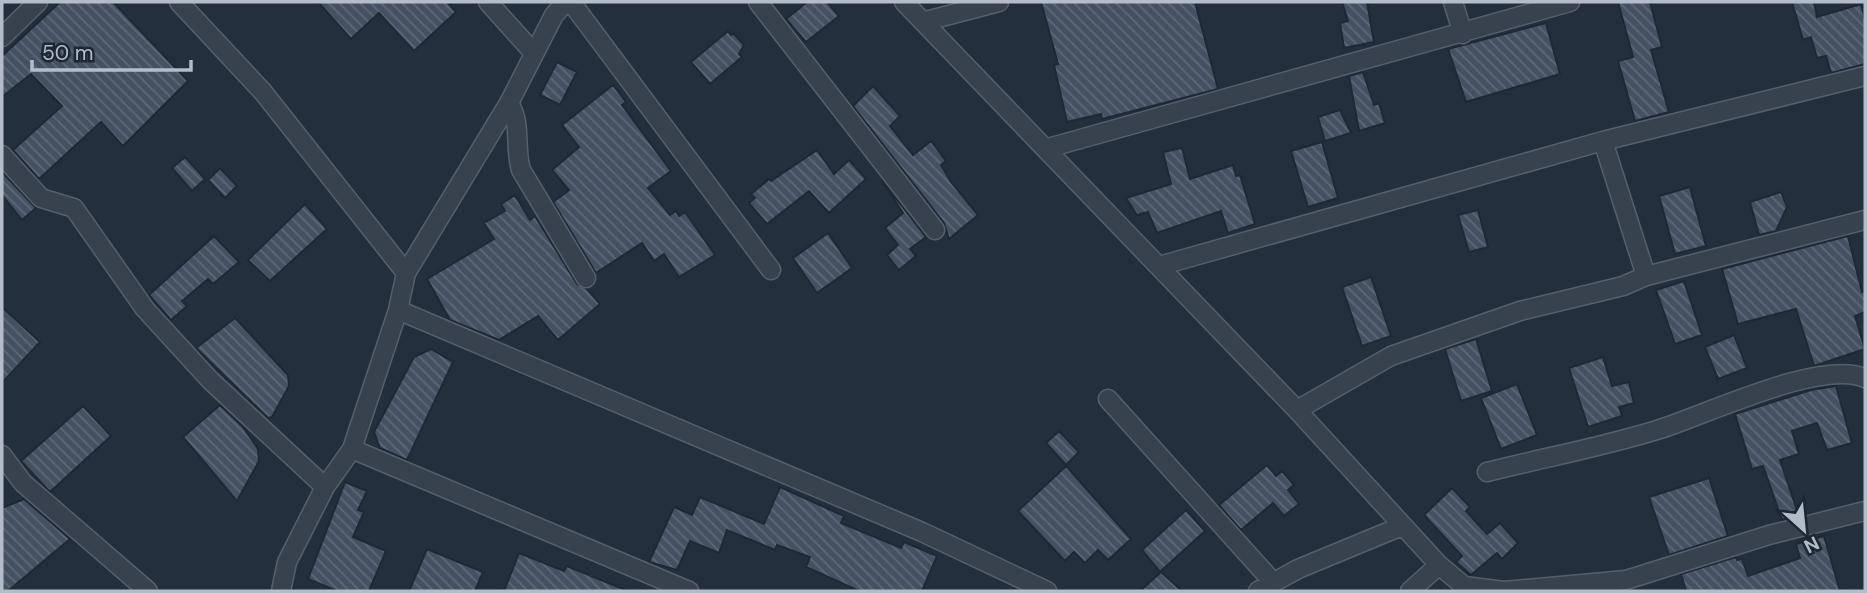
<svg xmlns="http://www.w3.org/2000/svg" width="1867" height="593" font-family="'DM Sans',sans-serif">
<style>
.building{fill:url(#building-back-hatch);stroke:#1f2835;stroke-width:2}
.lines{fill:none;stroke-linecap:round;stroke-linejoin:round}
.street-casing{stroke:#565f6c;stroke-width:21}
.street{stroke:#38414e;stroke-width:18}
</style>
<defs>
<pattern id="building-back-hatch" width="6" height="6" patternUnits="userSpaceOnUse" patternTransform="scale(1.75)"><rect width="6" height="6" fill="#455162"/><path d="M-1 5l2 2M0 0l6 6M5-1l2 2" fill="none" stroke="#5d6877"/></pattern>
</defs>
<rect width="100%" height="100%" fill="#242f3e"/>
<path class="building" d="M60 2H113L188 81 123 146 101 122 39 179 13 150 62 106 31 74 2 97V56Z
M318 2H447L456 12 414 51 379 13 351 39Z
M807 2H827L839 16 806 42 786 19Z
M1041 2H1195L1218 89 1102 119 1101 114 1067 122 1054 65 1058 64Z
M1342 2H1367L1374 42 1344 48 1340 23 1348 21Z
M1618 2H1650L1662 47 1651 50 1669 112 1635 121 1618 61 1633 57Z
M1792 2H1814L1817 17 1861 4 1865 20V64L1831 73 1826 56 1817 58 1811 37 1803 40Z
M1546 23 1560 74 1466 102 1448 49Z
M728 31 731 35 733 33 744 45 739 54 742 57 710 84 691 62Z
M557 62 577 72 560 105 540 95Z
M1363 72 1374 105 1379 103 1385 123 1359 131 1349 76Z
M613 85 626 102 622 105 671 171 648 188 670 215 676 211 679 216 685 212 715 255 679 277 664 254 654 261 642 243 596 273 553 202 569 190 552 170 579 147 562 125Z
M873 86 900 116 890 126 913 155 931 141 946 161 941 165 951 182 978 215 949 239 944 223 853 106Z
M1340 110 1351 133 1325 141 1318 117Z
M1322 142 1338 198 1308 207 1291 151Z
M1182 148 1190 179 1233 165 1236 176 1240 175 1255 224 1228 233 1221 211 1157 233 1148 212 1137 215 1126 198 1171 184 1163 152Z
M817 150 834 174 849 160 866 179 829 213 809 191 767 224 749 203 755 198 751 194 769 179 771 181Z
M185 157 205 179 192 191 172 168Z
M220 168 237 186 225 198 208 180Z
M2 172 36 208 22 220 2 195Z
M881 179 926 237 910 249 916 256 899 270 887 255 898 245 885 228 903 213Z
M1690 187 1706 246 1675 254 1659 196Z
M1781 192 1787 207 1776 231 1759 235 1750 202Z
M515 195 530 220 535 216 577 284 587 289 600 304 558 340 538 316 499 340 450 320 427 279 494 239 484 223 505 211 501 204Z
M305 204 327 229 270 281 248 260Z
M1478 210 1488 247 1469 252 1458 215Z
M828 233 852 268 817 293 793 258Z
M214 236 239 262 213 284 208 279 182 301 187 306 171 320 149 295Z
M1848 236 1862 292 1865 291V312L1855 316 1865 349 1814 366 1796 309 1738 324 1722 269Z
M1371 277 1391 336 1362 346 1342 287Z
M1684 281 1702 335 1675 344 1656 290Z
M2 307 40 342 2 383Z
M235 318 288 375 289 386 272 417 268 418 196 348Z
M1734 335 1747 368 1718 379 1705 347Z
M1476 339 1492 391 1461 401 1445 349Z
M431 349 453 362 407 460 380 448 374 432 414 357Z
M1603 357 1612 386 1629 382 1634 403 1619 407 1622 416 1588 427 1569 368Z
M1517 384 1537 435 1501 449 1481 398Z
M1836 386 1852 443 1827 450 1817 423 1792 431 1799 454 1780 460 1799 516 1782 520 1763 466 1752 469 1735 414 1811 390Z
M220 405 243 427 258 449 259 461 237 501 183 437Z
M83 406 111 436 50 492 21 461Z
M1059 431 1079 452 1066 465 1046 443Z
M1267 465 1276 476 1282 471 1294 485 1288 490 1299 504 1284 516 1273 503 1241 530 1219 505Z
M1066 466 1131 539 1108 560 1098 550 1085 563 1074 552 1065 561 1018 511Z
M1709 478 1728 536 1669 555 1649 497Z
M345 482 367 491 358 510 364 512 353 537 386 551 369 591H337L308 579Z
M780 487 844 516 841 523 901 548 904 542 937 556 922 591H859L806 567 810 557 777 545 775 550 727 530 719 553 690 541 677 570 649 562 674 507 692 515 700 497 764 524Z
M1452 488 1470 507 1466 511 1487 534 1500 523 1518 543 1502 559 1497 553 1471 575 1456 562 1462 556 1424 515Z
M24 499 70 539 8 591H2V508Z
M1186 510 1205 531 1160 572 1142 550Z
M1824 536 1840 591H1686L1681 574 1736 557 1737 560 1742 559 1748 576 1800 558 1796 544Z
M427 549 483 572 475 591H409Z
M519 553 564 571 567 566 628 591H504Z
M1161 572 1182 591H1140Z"/>
<g class="lines">
<defs>
<path id="street" d="M179 2 263 92 406 273
M488 2 533 52
M571 2 771 270
M758 2 935 230
M904 2 1297 410 1439 565 1464 586 1504 591 1626 580 1769 535 1865 511
M1453 2 1463 34
M926 21 999 2
M2 37 38 2
M509 103C522 124 514 146 521 170L586 278
M1048 148 1570 2
M2 155 41 198 74 208 145 309 210 380 325 487
M1159 266 1603 141 1865 76
M1646 276 1865 220
M398 310 922 532 1047 591
M1108 399 1272 581
M1297 410 1391 356 1520 311 1623 286 1646 276 1603 141
M352 449 689 591
M2 455 23 483 148 591
M1487 472C1543 458 1602 447 1657 430 1706 415 1820 359 1865 378
M281 591 287 562 325 487 352 449 398 310 406 273 509 103 554 15 566 2
M1258 591 1298 569 1402 526
M1410 591 1439 565"/>
</defs>
<use href="#street" class="street-casing"/>
<use href="#street" class="street"/>
</g>
<rect width="1867" height="593" fill="none" stroke="#b4bcc9" stroke-width="7"/>
<g transform="translate(1804 530) rotate(153)" stroke="#1d2633" stroke-width="5" paint-order="stroke">
<path d="M0-5L12 26L0 18L-12 26Z" fill="#b4bcc9"/>
<text y="-10" font-size="19" font-weight="bold" text-anchor="middle" fill="#b4bcc9">N</text>
</g>
<path d="M32 60v10h159v-10" fill="none" stroke="#b4bcc9" stroke-width="3.5"/>
<text x="42" y="60" font-size="21" fill="#b4bcc9" stroke="#1d2633" stroke-width="5" paint-order="stroke">50 m</text>
</svg>
